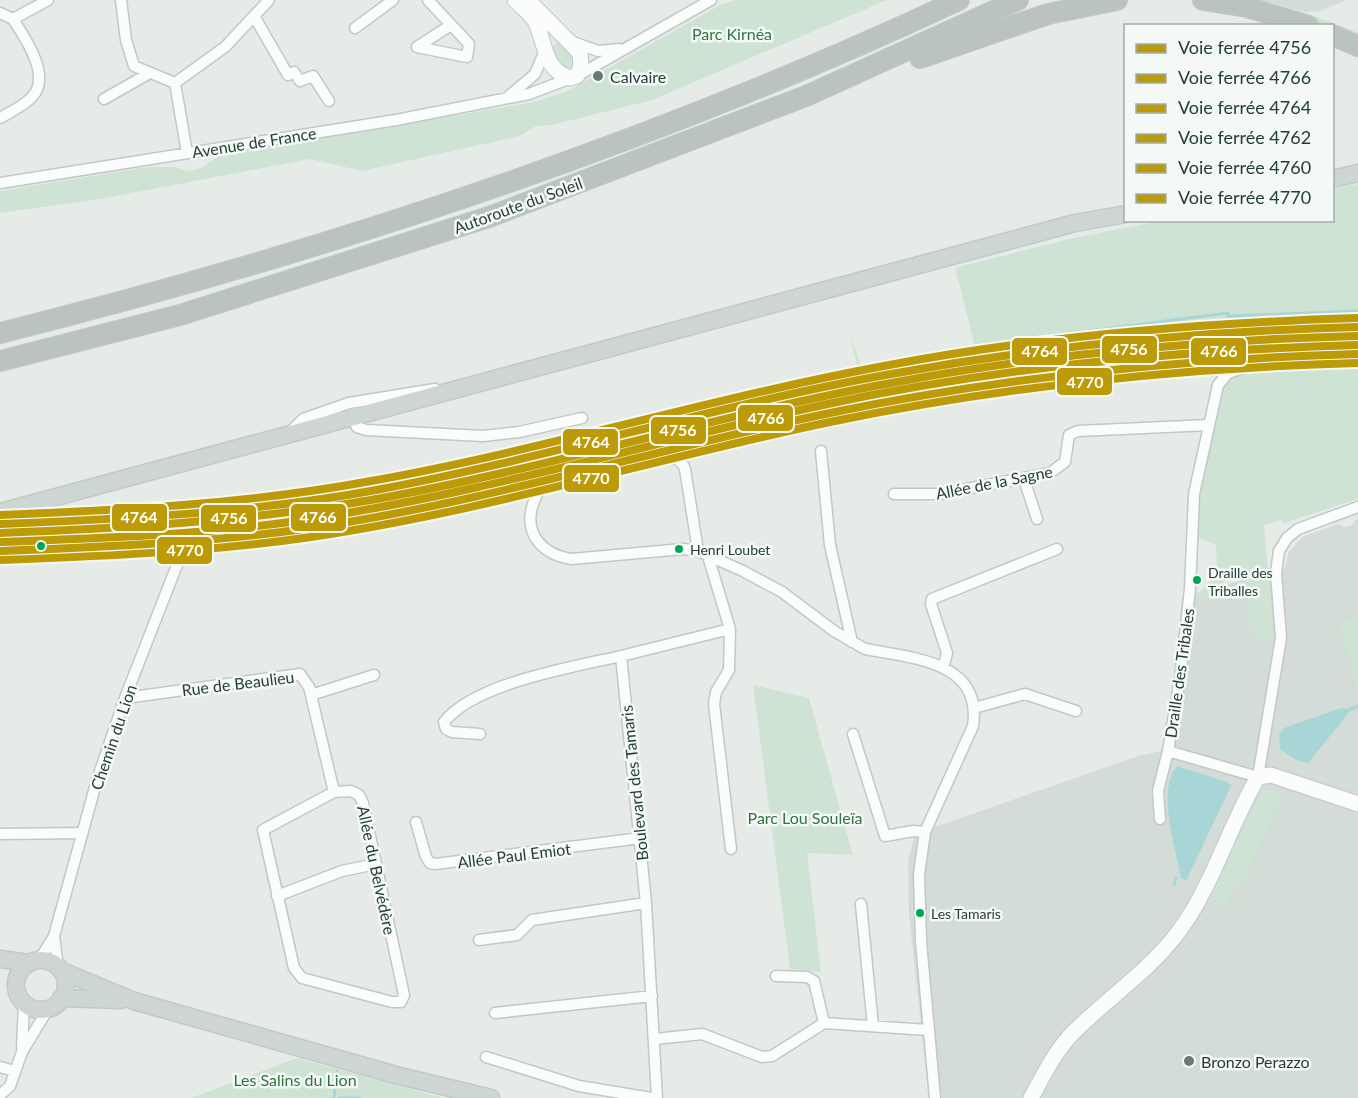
<svg xmlns="http://www.w3.org/2000/svg" width="1358" height="1098" font-family="Lato,sans-serif">
<style>
.built{fill:#d4dcd8}
.green{fill:#cfe3d4}
.water{fill:#a8d6d7}
.lines{fill:none;stroke-linecap:round;stroke-linejoin:round}
.stream{stroke:#a8d6d7;stroke-width:3}
.street-casing{stroke:#c3c8c5;stroke-width:13}
.secondary-casing{stroke:#c1c8c5;stroke-width:17}
.primary-casing{stroke:#c2cac7;stroke-width:19}
.highway-casing{stroke:#c2cac7;stroke-width:22}
.street{stroke:#fbfcfc;stroke-width:10}
.secondary{stroke:#fbfcfc;stroke-width:15}
.primary{stroke:#ced6d3;stroke-width:16}
.highway{stroke:#bbc3c0;stroke-width:20}
.rail-1-casing{stroke:#f4f9f6;stroke-width:12}
.rail-2-casing{stroke:#f4f9f6;stroke-width:12}
.rail-3-casing{stroke:#f4f9f6;stroke-width:12}
.rail-4-casing{stroke:#f4f9f6;stroke-width:12}
.rail-5-casing{stroke:#f4f9f6;stroke-width:12}
.rail-6-casing{stroke:#f4f9f6;stroke-width:12}
.rail-1{stroke:#bd9b08;stroke-width:8}
.rail-2{stroke:#bd9b08;stroke-width:8}
.rail-3{stroke:#bd9b08;stroke-width:8}
.rail-4{stroke:#bd9b08;stroke-width:8}
.rail-5{stroke:#bd9b08;stroke-width:8}
.rail-6{stroke:#bd9b08;stroke-width:8}
.poi-dot{fill:#687b73;stroke:#f4f9f6;stroke-width:2}
.bus-dot{fill:#00a651;stroke:#f4f9f6;stroke-width:2}
.labels{text-anchor:middle;dominant-baseline:central;stroke-width:5;stroke-linejoin:round;paint-order:stroke}
.bus-label{font-size:14px;fill:#243e34;stroke:#f4f9f6;text-anchor:start}
.park-label{font-size:16px;fill:#2f7443;stroke:#f4f9f6}
.poi-label{font-size:16px;fill:#243e34;stroke:#f4f9f6;text-anchor:start}
.street-label{font-size:16px;fill:#243e34;stroke:#f4f9f6}
.line-badge{stroke:#f4f9f6;stroke-width:2}
.badge-label{font-size:16px;text-anchor:middle;font-weight:bold;fill:#fff}
</style>
<rect width="100%" height="100%" fill="#e6ebe8"/>
<path class="built" d="M1261 0H1346L1321 11 1305 12Z
M1358 324V340L1268 342 1108 356 1023 366 842 396 715 425 672 436 667 442 533 469 525 476 526 480 406 506 289 525 180 537 0 539V522L27 517 208 505 307 494 698 414 860 377 1001 353 1139 337Z
M1358 517V617L1339 623 1358 686V1098H929L909 915 908 860 915 834 1138 756 1162 751 1174 681 1182 597 1285 568 1289 552 1302 537 1338 524 1344 527 1352 525Z"/>
<path class="green" d="M736 0H887L652 100 552 125 536 126 520 136 362 171 310 159 101 199 0 213V191L147 167H175L188 171 199 169 219 156 534 102 566 92 722 4Z
M1233 0C1279 0 1316 16 1358 33V43L1333 32 1332 26 1317 25Z
M559 42 563 43 577 60 572 69 562 67 551 51 552 47Z
M1358 184V324C1192 327 1026 346 863 376 775 393 689 416 603 439L599 427 635 417 638 424 696 411 747 393 858 368 848 328 860 364 870 367 975 347 955 268 1065 240 1159 221 1332 220 1333 189Z
M1358 340V355L1281 356 1232 367H1216L1211 363 949 387 878 400 869 407 782 420 682 442 681 435C900 374 1131 344 1358 340Z
M1330 360 1358 362V499L1284 523 1280 520 1264 525 1274 636 1270 642 1257 638 1250 629 1246 578 1226 581 1205 598H1194L1217 574 1216 545 1198 537 1200 494 1219 404 1217 399 1226 379 1247 368Z
M1358 617V686L1338 623Z
M753 685 809 698 853 855 807 853 821 972 790 969Z
M1266 790 1283 794 1241 886 1233 887 1227 898 1230 905H1240L1237 909 1232 906 1229 910 1211 895 1260 794Z
M297 1058 444 1098H191Z"/>
<path class="water" d="M1341 708 1348 709 1347 715 1308 763 1296 760 1280 749 1279 735 1284 728Z
M1177 766 1227 782 1231 786 1186 881 1181 878C1176 849 1156 791 1177 766Z"/>
<g class="lines">
<path class="stream" d="M1230 316 1358 311
M1049 336 1228 313 1230 330
M1226 364 1231 346
M1346 711 1358 706
M1174 885 1176 878
M334 1098 337 1071
M339 1098H359"/>
<defs>
<path id="street" d="M121 0 126 40 134 66 175 83 187 153
M428 0 469 44 467 57 417 47 451 25
M0 13 13 19 48 0
M254 16 288 75 294 72 300 81 313 76 329 101
M355 28 393 0
M573 42 598 51 619 49
M577 76 711 0
M175 83 225 47 269 0
M509 96 535 74 544 53
M104 99 148 74
M0 118C10 112 24 106 32 97 52 76 25 38 13 19
M0 183 396 120 529 94 571 78
M353 419 357 427 366 430 483 436 519 432 582 418
M289 433 303 419 349 403 435 389
M821 451 830 545 852 642
M1024 479 1037 519
M894 494H940L1050 473 1065 462 1069 435 1078 431 1209 425
M0 547 218 539 307 527 423 507 515 486 539 491
M698 551 685 469C674 435 574 475 549 482 540 487 536 494 533 504 523 534 543 555 572 559L683 549 698 551 743 571 782 592 834 631 865 649C912 658 983 661 973 726L925 832 919 874 921 942 935 1098
M730 629 729 670 716 692 714 704 731 849
M943 668 947 653 931 604 932 599 1057 549
M311 695 374 675
M125 698 300 674 309 687 334 792
M974 708 1025 694 1076 711
M480 734 452 732 446 729 444 722C475 683 573 667 621 656
M853 734 885 836 913 831 925 832
M1168 751 1258 777 1281 638 1276 573 1279 551 1287 538 1298 529 1358 507
M351 791 359 795 363 803 404 995 401 1002H392L302 978 294 968 263 830 334 792Z
M1160 819 1158 791 1168 751 1180 678 1190 589 1194 494 1218 385 1228 373 1251 365
M416 822 426 857 430 863 435 864 641 838
M0 834 81 833
M277 896 342 871 376 864
M861 904 873 1026
M54 936 97 780 125 698 186 542
M479 940 517 935 532 920 646 903
M35 960 43 954 54 936 58 967
M776 976 807 977 814 981 824 1023
M495 1013 652 996
M655 1039 702 1034 762 1057 772 1056 824 1023 928 1030
M22 1049 24 1003
M486 1057 579 1086 651 1098
M0 1067 15 1071
M0 1095 10 1086 22 1052 48 1009
M657 1098 646 903 621 656 730 629 708 556"/>
<path id="secondary" d="M515 0C521 7 530 13 535 21 546 42 543 71 571 78L577 76 581 65 580 53 528 0
M1031 1098C1043 1076 1053 1055 1070 1036 1103 1001 1146 974 1176 935 1212 889 1228 828 1258 777L1271 775 1358 804"/>
<path id="primary" d="M1332 179 1358 173
M0 512 1075 223 1126 214
M0 959 29 963
M16 985a25 25 0 1 1 50 0a25 25 0 1 1-50 0Z
M62 971 134 1001 396 1075 491 1098
M61 998 121 1000"/>
<path id="highway" d="M1203 0 1247 7 1308 26
M1332 35 1358 46
M920 58 1048 14 1117 0
M0 333C328 251 652 144 959 0
M0 361 180 315 489 217 806 96 1018 0"/>
</defs>
<use href="#street" class="street-casing"/>
<use href="#secondary" class="secondary-casing"/>
<use href="#primary" class="primary-casing"/>
<use href="#highway" class="highway-casing"/>
<use href="#street" class="street"/>
<use href="#secondary" class="secondary"/>
<use href="#primary" class="primary"/>
<use href="#highway" class="highway"/>
<defs>
<path id="rail-1" d="M0 533C125 528 248 521 371 500 546 469 716 415 891 383 1045 354 1201 340 1358 336"/>
<path id="rail-2" d="M0 542C104 538 208 535 310 519 484 493 652 442 823 405 999 367 1178 350 1358 345"/>
<path id="rail-3" d="M0 524C125 519 248 513 371 491 546 459 716 405 891 374 1045 346 1201 331 1358 327"/>
<path id="rail-4" d="M1 551C104 547 208 543 311 528 486 502 656 449 830 413 1004 377 1180 359 1358 354"/>
<path id="rail-5" d="M0 515C125 510 248 504 371 481 544 450 711 398 884 366 1040 336 1198 323 1357 318"/>
<path id="rail-6" d="M1 560C105 556 208 552 311 537 487 511 657 458 830 422 1004 386 1180 368 1358 363"/>
</defs>
<use href="#rail-1" class="rail-1-casing"/>
<use href="#rail-2" class="rail-2-casing"/>
<use href="#rail-3" class="rail-3-casing"/>
<use href="#rail-4" class="rail-4-casing"/>
<use href="#rail-5" class="rail-5-casing"/>
<use href="#rail-6" class="rail-6-casing"/>
<use href="#rail-1" class="rail-1"/>
<use href="#rail-2" class="rail-2"/>
<use href="#rail-3" class="rail-3"/>
<use href="#rail-4" class="rail-4"/>
<use href="#rail-5" class="rail-5"/>
<use href="#rail-6" class="rail-6"/>
</g>
<g class="poi-dot">
<circle cx="598" cy="76" r="6"/>
<circle cx="1189" cy="1061" r="6"/>
</g>
<g class="bus-dot">
<circle cx="41" cy="546" r="5"/>
<circle cx="679" cy="549" r="5"/>
<circle cx="1197" cy="580" r="5"/>
<circle cx="920" cy="913" r="5"/>
</g>
<g class="labels">
<g class="bus-label">
<text x="690" y="549">Henri Loubet</text>
<text x="1208" y="572">Draille des<tspan x="1208" dy="18">Triballes</tspan></text>
<text x="931" y="913">Les Tamaris</text>
</g>
<g class="park-label">
<text x="732" y="33">Parc Kirnéa</text>
<text x="805" y="817">Parc Lou Souleïa</text>
<text x="295" y="1079">Les Salins du Lion</text>
</g>
<g class="poi-label">
<text x="610" y="76">Calvaire</text>
<text x="1201" y="1061">Bronzo Perazzo</text>
</g>
<g class="street-label">
<text transform="translate(254 142) rotate(-9)">Avenue de France</text>
<text transform="translate(518 205) rotate(-20)">Autoroute du Soleil</text>
<text transform="translate(994 482) rotate(-11)">Allée de la Sagne</text>
<text transform="translate(1179 673) rotate(-82)">Draille des Tribales</text>
<text transform="translate(238 683) rotate(-7)">Rue de Beaulieu</text>
<text transform="translate(113 737) rotate(-71)">Chemin du Lion</text>
<text transform="translate(634 783) rotate(-96)">Boulevard des Tamaris</text>
<text transform="translate(514 855) rotate(-7)">Allée Paul Emiot</text>
<text transform="translate(377 870) rotate(78)">Allée du Belvédère</text>
</g>
</g>
<g class="line-badge">
<rect x="1101" y="335" width="57" height="29" rx="6" fill="#bd9b08"/>
<rect x="1011" y="337" width="57" height="29" rx="6" fill="#bd9b08"/>
<rect x="1190" y="337" width="57" height="29" rx="6" fill="#bd9b08"/>
<rect x="1056" y="367" width="57" height="29" rx="6" fill="#bd9b08"/>
<rect x="737" y="404" width="57" height="28" rx="6" fill="#bd9b08"/>
<rect x="650" y="416" width="57" height="29" rx="6" fill="#bd9b08"/>
<rect x="562" y="428" width="57" height="28" rx="6" fill="#bd9b08"/>
<rect x="563" y="464" width="57" height="29" rx="6" fill="#bd9b08"/>
<rect x="111" y="503" width="57" height="29" rx="6" fill="#bd9b08"/>
<rect x="290" y="503" width="57" height="29" rx="6" fill="#bd9b08"/>
<rect x="200" y="504" width="57" height="29" rx="6" fill="#bd9b08"/>
<rect x="156" y="536" width="57" height="29" rx="6" fill="#bd9b08"/>
</g>
<g class="badge-label">
<text x="1129" y="355">4756</text>
<text x="1040" y="357">4764</text>
<text x="1219" y="357">4766</text>
<text x="1085" y="388">4770</text>
<text x="766" y="424">4766</text>
<text x="678" y="436">4756</text>
<text x="591" y="448">4764</text>
<text x="591" y="484">4770</text>
<text x="139" y="523">4764</text>
<text x="318" y="523">4766</text>
<text x="229" y="524">4756</text>
<text x="185" y="556">4770</text>
</g>
<rect x="1124" y="24" width="210" height="198" fill="#f4f9f6" stroke="#a1aea8" stroke-width="1.5"/>
<rect x="1136" y="44" width="30" height="9" fill="#bd9b08" stroke="#a1aea8" stroke-width="1.5"/>
<text x="1178" y="54" font-size="18" fill="#243e34">Voie ferrée 4756</text>
<rect x="1136" y="74" width="30" height="9" fill="#bd9b08" stroke="#a1aea8" stroke-width="1.5"/>
<text x="1178" y="84" font-size="18" fill="#243e34">Voie ferrée 4766</text>
<rect x="1136" y="104" width="30" height="9" fill="#bd9b08" stroke="#a1aea8" stroke-width="1.5"/>
<text x="1178" y="114" font-size="18" fill="#243e34">Voie ferrée 4764</text>
<rect x="1136" y="134" width="30" height="9" fill="#bd9b08" stroke="#a1aea8" stroke-width="1.5"/>
<text x="1178" y="144" font-size="18" fill="#243e34">Voie ferrée 4762</text>
<rect x="1136" y="164" width="30" height="9" fill="#bd9b08" stroke="#a1aea8" stroke-width="1.5"/>
<text x="1178" y="174" font-size="18" fill="#243e34">Voie ferrée 4760</text>
<rect x="1136" y="194" width="30" height="9" fill="#bd9b08" stroke="#a1aea8" stroke-width="1.5"/>
<text x="1178" y="204" font-size="18" fill="#243e34">Voie ferrée 4770</text>
</svg>
